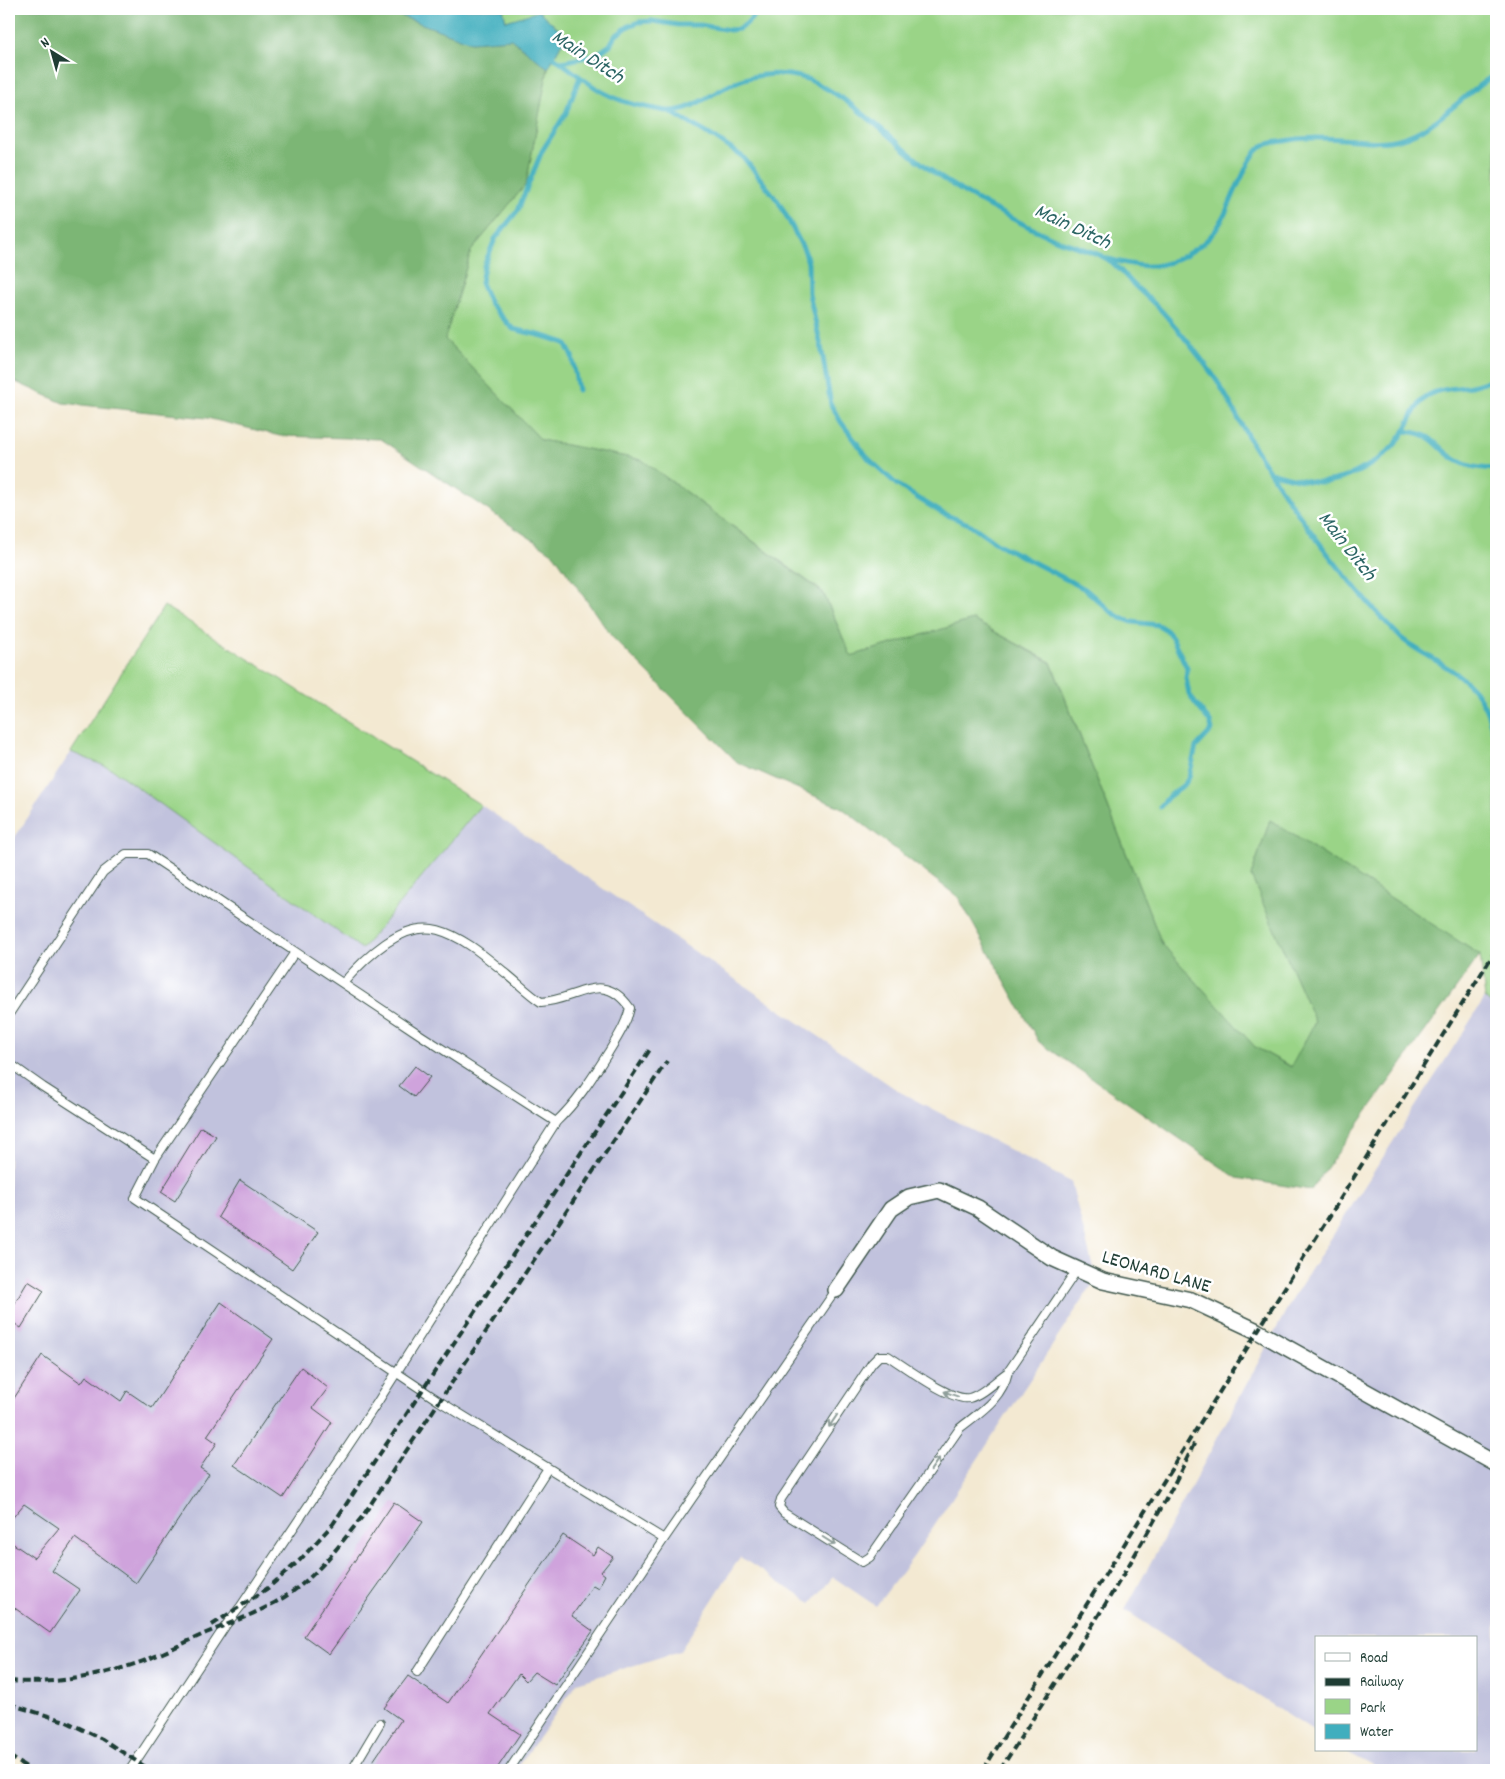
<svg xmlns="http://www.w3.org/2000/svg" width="1505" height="1779" font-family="Dekko,sans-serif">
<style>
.industrial{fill:#c1c2dd}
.green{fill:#9ad487;stroke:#5c885e}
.forest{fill:#7bb674;stroke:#4d7a54}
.water{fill:#41aebe;stroke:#307679}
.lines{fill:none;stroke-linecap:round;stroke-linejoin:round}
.stream{stroke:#41aebe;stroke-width:5}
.building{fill:#cfa3dc}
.lane-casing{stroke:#3f574c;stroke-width:10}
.street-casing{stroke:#3f574c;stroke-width:18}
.lane{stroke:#fff;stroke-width:8}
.street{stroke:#fff;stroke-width:15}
.rail{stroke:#1f3d34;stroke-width:4;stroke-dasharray:8 4;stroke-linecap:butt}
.oneway{stroke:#8f9e9a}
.labels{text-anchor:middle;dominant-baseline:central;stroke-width:5;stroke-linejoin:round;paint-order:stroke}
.street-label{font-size:20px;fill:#1f3d34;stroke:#fff}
.water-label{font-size:21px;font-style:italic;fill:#2b6564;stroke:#fff}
</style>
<rect width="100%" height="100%" fill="#fff"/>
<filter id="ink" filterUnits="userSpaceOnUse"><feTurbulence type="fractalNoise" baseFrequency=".02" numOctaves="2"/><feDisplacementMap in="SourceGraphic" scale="10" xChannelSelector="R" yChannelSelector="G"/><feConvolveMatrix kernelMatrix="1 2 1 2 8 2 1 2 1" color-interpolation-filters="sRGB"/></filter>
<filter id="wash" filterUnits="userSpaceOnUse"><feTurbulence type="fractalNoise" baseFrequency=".0096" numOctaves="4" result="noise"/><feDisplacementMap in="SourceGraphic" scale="20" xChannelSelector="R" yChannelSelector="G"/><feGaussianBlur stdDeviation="1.12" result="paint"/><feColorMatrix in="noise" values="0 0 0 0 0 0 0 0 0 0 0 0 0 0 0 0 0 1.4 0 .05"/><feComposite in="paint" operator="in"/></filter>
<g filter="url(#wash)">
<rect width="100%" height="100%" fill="#f3e9d2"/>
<path class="industrial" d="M71 752 112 769 362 949 481 805 900 1092 1071 1182 1096 1279 914 1556 876 1606 833 1577 811 1603 740 1557 680 1651 577 1683 516 1770H40L9 1750V846Z
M1485 998 1496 1008V1770H1381L1343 1750H1476V1638H1316V1733L1125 1610 1294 1296Z"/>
<path class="green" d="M503 9H1496V1008L1485 998 1480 955 1270 820 1251 876 1315 1022 1292 1067 1255 1047 1162 944 1051 662 973 620 851 656 823 592 642 460 541 440 445 339 471 251 526 184 548 68 566 36 518 18 506 21Z
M164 606 481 805 362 949 112 769 71 752Z"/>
<path class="forest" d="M9 9H382L471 42 511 39 548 68 526 184 471 251 445 339 541 440 642 460 823 593 851 656 973 620 1051 663 1162 944 1255 1047 1291 1067 1315 1022 1251 876 1270 820 1480 955 1311 1190 1237 1178 1039 1042 958 897 842 808 737 762 612 637 554 554 381 439 280 436 207 418 63 403 9 379Z"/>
<path class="water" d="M382 9H503L506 21 539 11 566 36 548 68 511 39 471 42Z"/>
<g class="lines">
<path class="stream" d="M550 54C583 78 603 100 646 107 653 108 661 111 668 111 691 112 710 94 730 85 755 72 791 70 816 83 865 107 900 151 946 181 980 203 1017 222 1055 239 1071 246 1091 249 1107 259 1118 266 1126 277 1135 286 1146 296 1158 306 1167 317 1185 338 1204 361 1219 384 1233 406 1243 430 1257 452 1299 519 1346 582 1401 638 1428 660 1463 669 1481 700 1489 712 1491 727 1496 740
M562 62 596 55 610 45 615 36 629 26 639 22 652 21 678 25H700L730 30 739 29 746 24 755 15 758 9
M669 111 715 138 743 157 778 201 788 219 805 252 808 263 809 294 821 346 831 405 841 422 869 459 896 484 916 497 942 513 971 525 998 544 1085 589 1110 611 1121 618 1132 622 1158 625 1166 630 1172 637 1187 668 1186 678 1189 694 1195 703 1210 722 1212 730 1196 747 1189 777 1185 784 1168 797 1160 807
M1108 259C1122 262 1138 267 1153 266 1174 264 1202 248 1215 231 1227 216 1232 194 1242 177 1247 166 1253 152 1263 146 1270 142 1278 142 1285 141 1304 137 1323 138 1342 139 1361 140 1381 144 1399 139 1438 129 1463 93 1496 74
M578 390 572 356 565 343 543 336 513 329 490 304 481 283 484 266 495 239 518 210 542 151 566 113 580 77
M1404 431C1437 433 1435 449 1458 461 1470 468 1483 468 1496 469
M1270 472C1286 476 1306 483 1322 482 1349 481 1388 458 1402 435 1410 423 1415 405 1427 396 1439 388 1457 389 1471 386 1480 384 1488 381 1496 378"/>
</g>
<g id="blocks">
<path class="building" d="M415 1066 430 1077 414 1097 399 1086Z
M201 1127 216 1136 175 1201 161 1192Z
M240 1180 318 1232 292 1269 218 1217Z
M28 1281 44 1291 21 1328 9 1320V1313Z
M221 1302 273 1339 207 1436 217 1443 200 1468 209 1474 136 1583 75 1538 52 1571 80 1590 50 1633 9 1604V1541L34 1558 59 1528 24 1504 9 1522V1406L42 1355 81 1383 86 1376 121 1401 127 1391 152 1408Z
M301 1367 328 1388 313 1408 332 1422 283 1498 234 1465Z
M394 1502 423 1522 329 1654 304 1636Z
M563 1535 593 1555 598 1547 613 1557 601 1572 605 1575 598 1588 593 1585 572 1616 593 1631 555 1685 534 1672 526 1681 519 1674 490 1714 520 1734 496 1770H367L401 1720 384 1708 408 1676 448 1703Z"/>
</g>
</g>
<g filter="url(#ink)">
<use href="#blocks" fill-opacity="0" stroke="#3f574c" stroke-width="1"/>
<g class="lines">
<defs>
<path id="lane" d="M343 983C364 959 402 920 438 930 464 937 488 959 508 975 519 984 529 994 541 1002 576 1001 602 968 630 1008 626 1025 617 1038 608 1053 592 1078 578 1101 556 1122
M9 1014 103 872 126 854H148L422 1036 556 1122 377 1403 241 1606 226 1625 130 1770
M9 1063 43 1087 155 1159 135 1198 439 1401 664 1539
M155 1159 295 952
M1008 1372C997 1379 982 1395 969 1398 952 1402 904 1366 888 1356H879L872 1363 781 1499 779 1507 784 1513 862 1562 870 1557 960 1428C980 1412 1002 1399 1008 1372L1077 1270
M417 1672 548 1468
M352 1770 380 1723
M509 1770 664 1539 836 1290"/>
<path id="street" d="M836 1290 891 1209 909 1197 939 1190 978 1208 1052 1258 1103 1281 1191 1300 1257 1331 1496 1464"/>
</defs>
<use href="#lane" class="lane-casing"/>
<use href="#street" class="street-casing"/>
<use href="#lane" class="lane"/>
<use href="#street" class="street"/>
<path class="rail" d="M212 1625 268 1588 300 1560 333 1524 651 1048
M9 1681C45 1684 87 1679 122 1668 151 1660 179 1645 206 1633 235 1621 266 1610 292 1592 320 1572 341 1543 362 1517L667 1061
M9 1704 65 1721 102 1739 150 1770
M9 1756 31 1770
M983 1770 1496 950
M1000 1770C1068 1663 1140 1557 1195 1442"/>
</g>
<defs><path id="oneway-shaft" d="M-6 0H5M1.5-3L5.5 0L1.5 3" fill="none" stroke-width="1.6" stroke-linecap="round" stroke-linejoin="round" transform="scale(1.25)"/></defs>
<g class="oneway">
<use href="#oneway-shaft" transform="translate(951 1394) rotate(-160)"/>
<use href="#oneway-shaft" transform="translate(833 1421) rotate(124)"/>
<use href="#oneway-shaft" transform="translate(935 1464) rotate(-55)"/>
<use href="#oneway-shaft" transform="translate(829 1541) rotate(32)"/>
</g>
</g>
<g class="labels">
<g class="street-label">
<text transform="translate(1156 1273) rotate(16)">LEONARD LANE</text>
</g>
<g class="water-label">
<text transform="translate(587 58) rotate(33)">Main Ditch</text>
<text transform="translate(1072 228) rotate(25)">Main Ditch</text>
<text transform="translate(1346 547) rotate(52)">Main Ditch</text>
</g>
</g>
<rect width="1505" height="1779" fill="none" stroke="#fff" stroke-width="30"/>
<rect x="1315" y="1636" width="162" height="115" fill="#ffffff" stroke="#a5b1ae"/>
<rect x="1325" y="1653" width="25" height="8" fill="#ffffff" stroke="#a5b1ae"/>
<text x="1360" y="1662" font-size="15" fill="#1f3d34">Road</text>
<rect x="1325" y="1678" width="25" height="8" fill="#1f3d34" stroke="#a5b1ae"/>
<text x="1360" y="1686" font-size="15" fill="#1f3d34">Railway</text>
<rect x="1325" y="1699" width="25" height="15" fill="#9ad487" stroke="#a5b1ae"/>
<text x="1360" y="1712" font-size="15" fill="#1f3d34">Park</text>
<rect x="1325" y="1724" width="25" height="15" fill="#41aebe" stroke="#a5b1ae"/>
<text x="1360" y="1736" font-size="15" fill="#1f3d34">Water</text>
<g transform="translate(52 52) rotate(323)" stroke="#ffffff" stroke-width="4" paint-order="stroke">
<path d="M0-4L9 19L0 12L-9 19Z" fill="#1f3d34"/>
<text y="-8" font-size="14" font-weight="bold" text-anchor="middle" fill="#1f3d34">N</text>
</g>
</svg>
